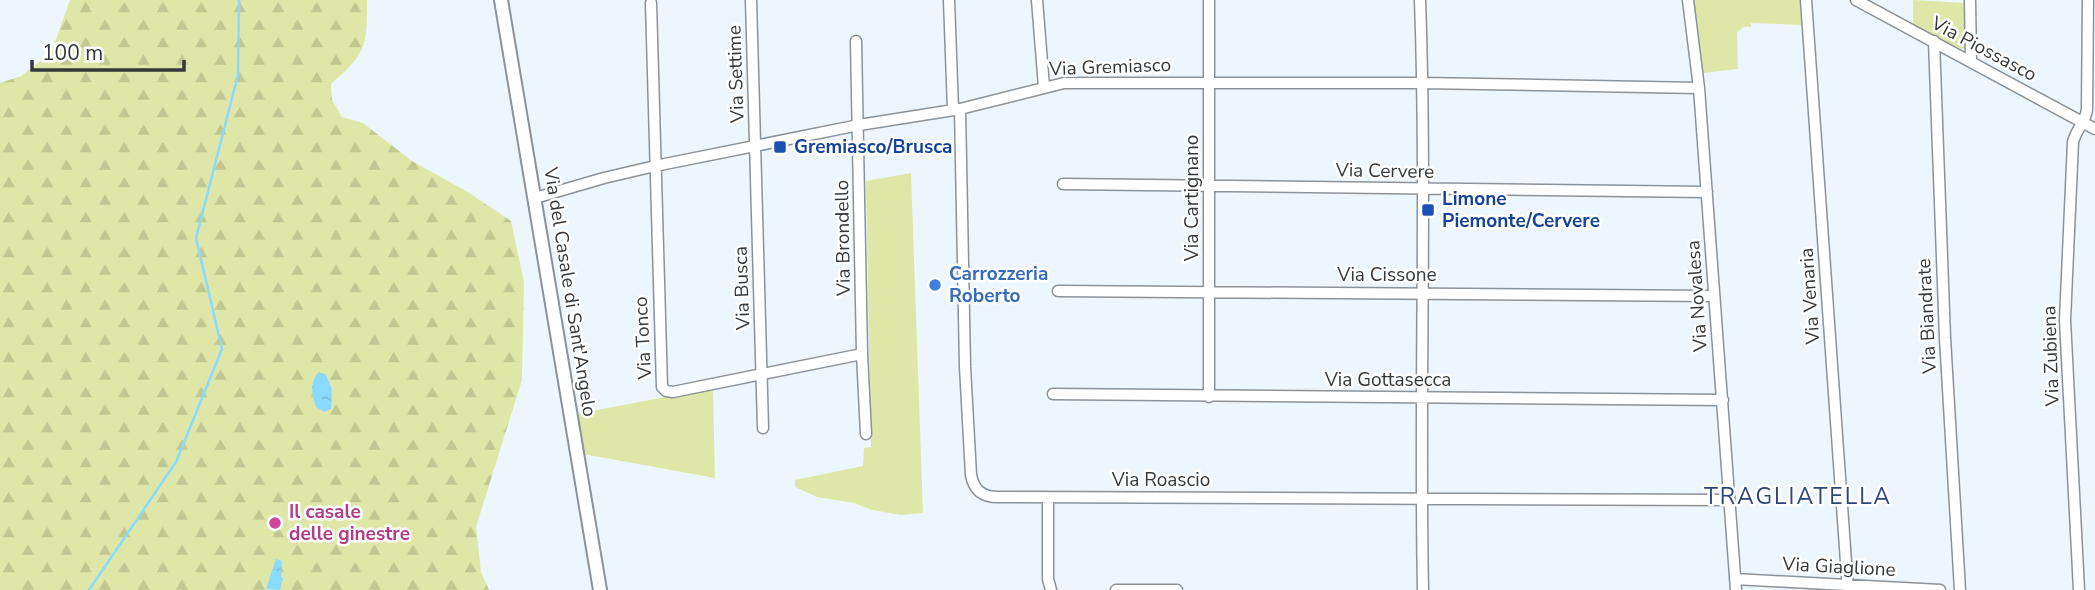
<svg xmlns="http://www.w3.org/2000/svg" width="2095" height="590" font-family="'Nunito Sans',sans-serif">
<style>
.green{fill:#dfe7a8}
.forest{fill:url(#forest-firs)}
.water{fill:url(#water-ripples)}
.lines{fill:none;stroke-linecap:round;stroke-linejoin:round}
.stream{stroke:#89dbfe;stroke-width:2.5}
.minor-casing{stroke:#8b9298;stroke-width:13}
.major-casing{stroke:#8b9298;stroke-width:16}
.minor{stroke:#fff;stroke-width:10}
.major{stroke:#fff;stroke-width:12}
.transit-dot{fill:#1a4fb4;stroke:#fff;stroke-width:2.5}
.shop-dot{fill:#3f7fe0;stroke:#fff;stroke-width:2.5}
.hotel-dot{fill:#d1479c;stroke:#fff;stroke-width:2.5}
.labels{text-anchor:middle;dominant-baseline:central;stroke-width:5;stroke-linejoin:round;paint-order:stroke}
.street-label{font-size:19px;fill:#35383a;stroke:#fff}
.transit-label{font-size:19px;font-weight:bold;fill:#164399;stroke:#fff;text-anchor:start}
.shop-label{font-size:19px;font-weight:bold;fill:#366cbe;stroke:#fff;text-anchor:start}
.hotel-label{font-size:19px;font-weight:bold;fill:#b23c85;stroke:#fff;text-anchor:start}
.quarter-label{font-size:23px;letter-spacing:2px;fill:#2e447d;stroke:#fff}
</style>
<defs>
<pattern id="forest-firs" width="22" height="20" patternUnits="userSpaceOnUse" patternTransform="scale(1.75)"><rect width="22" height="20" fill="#dfe7a8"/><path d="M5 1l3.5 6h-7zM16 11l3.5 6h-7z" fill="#c0c791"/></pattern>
<pattern id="water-ripples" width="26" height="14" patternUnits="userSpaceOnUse" patternTransform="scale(1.75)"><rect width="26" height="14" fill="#89dbfe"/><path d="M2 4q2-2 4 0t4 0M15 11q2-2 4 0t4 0" fill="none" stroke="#77bdda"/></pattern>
</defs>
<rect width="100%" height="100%" fill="#eef6fd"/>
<path class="green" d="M1694 0H1801L1803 25 1751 23V27H1743L1737 33 1738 69 1703 73Z
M1913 0 1965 3V47L1961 49 1913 24Z
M911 173 923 513 901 515 872 510 854 503 817 497 795 487V480L863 466 864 448 871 447 866 181Z
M713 388 715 478 583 454 576 414Z"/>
<path class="forest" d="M70 0H367C367 46 367 53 331 84L332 100 342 117 363 123 412 161 466 191 511 221 524 282 522 380 476 527 481 572 489 590H0V83L21 76 51 53Z"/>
<path class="water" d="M319 372 326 375 332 389 331 409 324 412 316 407C312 396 309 381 319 372Z
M276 559 282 561 281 577 283 578 280 590 266 589Z"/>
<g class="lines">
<path class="stream" d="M89 590 176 462 222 349 196 238 238 75 239 0"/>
<defs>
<path id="minor" d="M751 0 763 428
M949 0 953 110
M1037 0 1044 87
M1209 0V397
M1420 0C1427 197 1419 393 1423 590
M1688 0 1699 88 1736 590
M1806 0 1848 590
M1856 0 2095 129
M1970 0 1971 61
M651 3 662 387 666 391 673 392 862 354
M856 41 862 354 866 434
M1934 41 1945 338 1960 590
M960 109 965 367 971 475C974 491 983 497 998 497L1729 500
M1063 184 1707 192
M535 198 604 178 655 166 859 125 960 109 1064 83H1423L1699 88
M1058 291 1714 296
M1053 394 1723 400
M1048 498V579L1051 590
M1735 579 1940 590
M1116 590H1177
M2079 590 2065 320 2073 142C2076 129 2086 122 2087 109L2088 0"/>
<path id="major" d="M501 0 600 590"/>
</defs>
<use href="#minor" class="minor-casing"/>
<use href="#major" class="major-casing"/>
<use href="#minor" class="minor"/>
<use href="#major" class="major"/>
</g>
<g class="transit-dot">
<rect x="773" y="140" width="14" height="14" rx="3.5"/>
<rect x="1421" y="203" width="14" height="14" rx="3.5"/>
</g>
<circle class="shop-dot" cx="935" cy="285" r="7"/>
<circle class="hotel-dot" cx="275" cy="523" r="7"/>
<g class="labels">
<g class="street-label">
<text transform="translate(1984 49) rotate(28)">Via Piossasco</text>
<text transform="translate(1110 67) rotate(-2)">Via Gremiasco</text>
<text transform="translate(736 74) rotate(-92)">Via Settime</text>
<text transform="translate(1385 171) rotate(1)">Via Cervere</text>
<text transform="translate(1192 198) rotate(-90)">Via Cartignano</text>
<text transform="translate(843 238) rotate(-91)">Via Brondello</text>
<text x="1387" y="275">Via Cissone</text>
<text transform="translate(742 288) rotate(-92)">Via Busca</text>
<text transform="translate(570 292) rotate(81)">Via del Casale di Sant'Angelo</text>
<text transform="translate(1697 296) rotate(-94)">Via Novalesa</text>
<text transform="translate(1810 296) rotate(-94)">Via Venaria</text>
<text transform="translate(1927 316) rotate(-93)">Via Biandrate</text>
<text transform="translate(643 338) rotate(-93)">Via Tonco</text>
<text transform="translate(2051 356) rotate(-92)">Via Zubiena</text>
<text x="1388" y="380">Via Gottasecca</text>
<text x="1161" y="480">Via Roascio</text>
<text transform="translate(1839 567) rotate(3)">Via Giaglione</text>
</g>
<g class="transit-label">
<text x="794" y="147">Gremiasco/Brusca</text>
<text x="1442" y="199">Limone<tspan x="1442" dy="22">Piemonte/Cervere</tspan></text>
</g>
<g class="shop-label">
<text x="949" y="274">Carrozzeria<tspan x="949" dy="22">Roberto</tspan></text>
</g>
<g class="hotel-label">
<text x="289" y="512">Il casale<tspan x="289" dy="22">delle ginestre</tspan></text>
</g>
<g class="quarter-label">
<text x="1798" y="496">TRAGLIATELLA</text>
</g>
</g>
<path d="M32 60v10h152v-10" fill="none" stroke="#35383a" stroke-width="3.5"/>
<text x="42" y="60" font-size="21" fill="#35383a" stroke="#ffffff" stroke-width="5" paint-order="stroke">100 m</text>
</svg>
